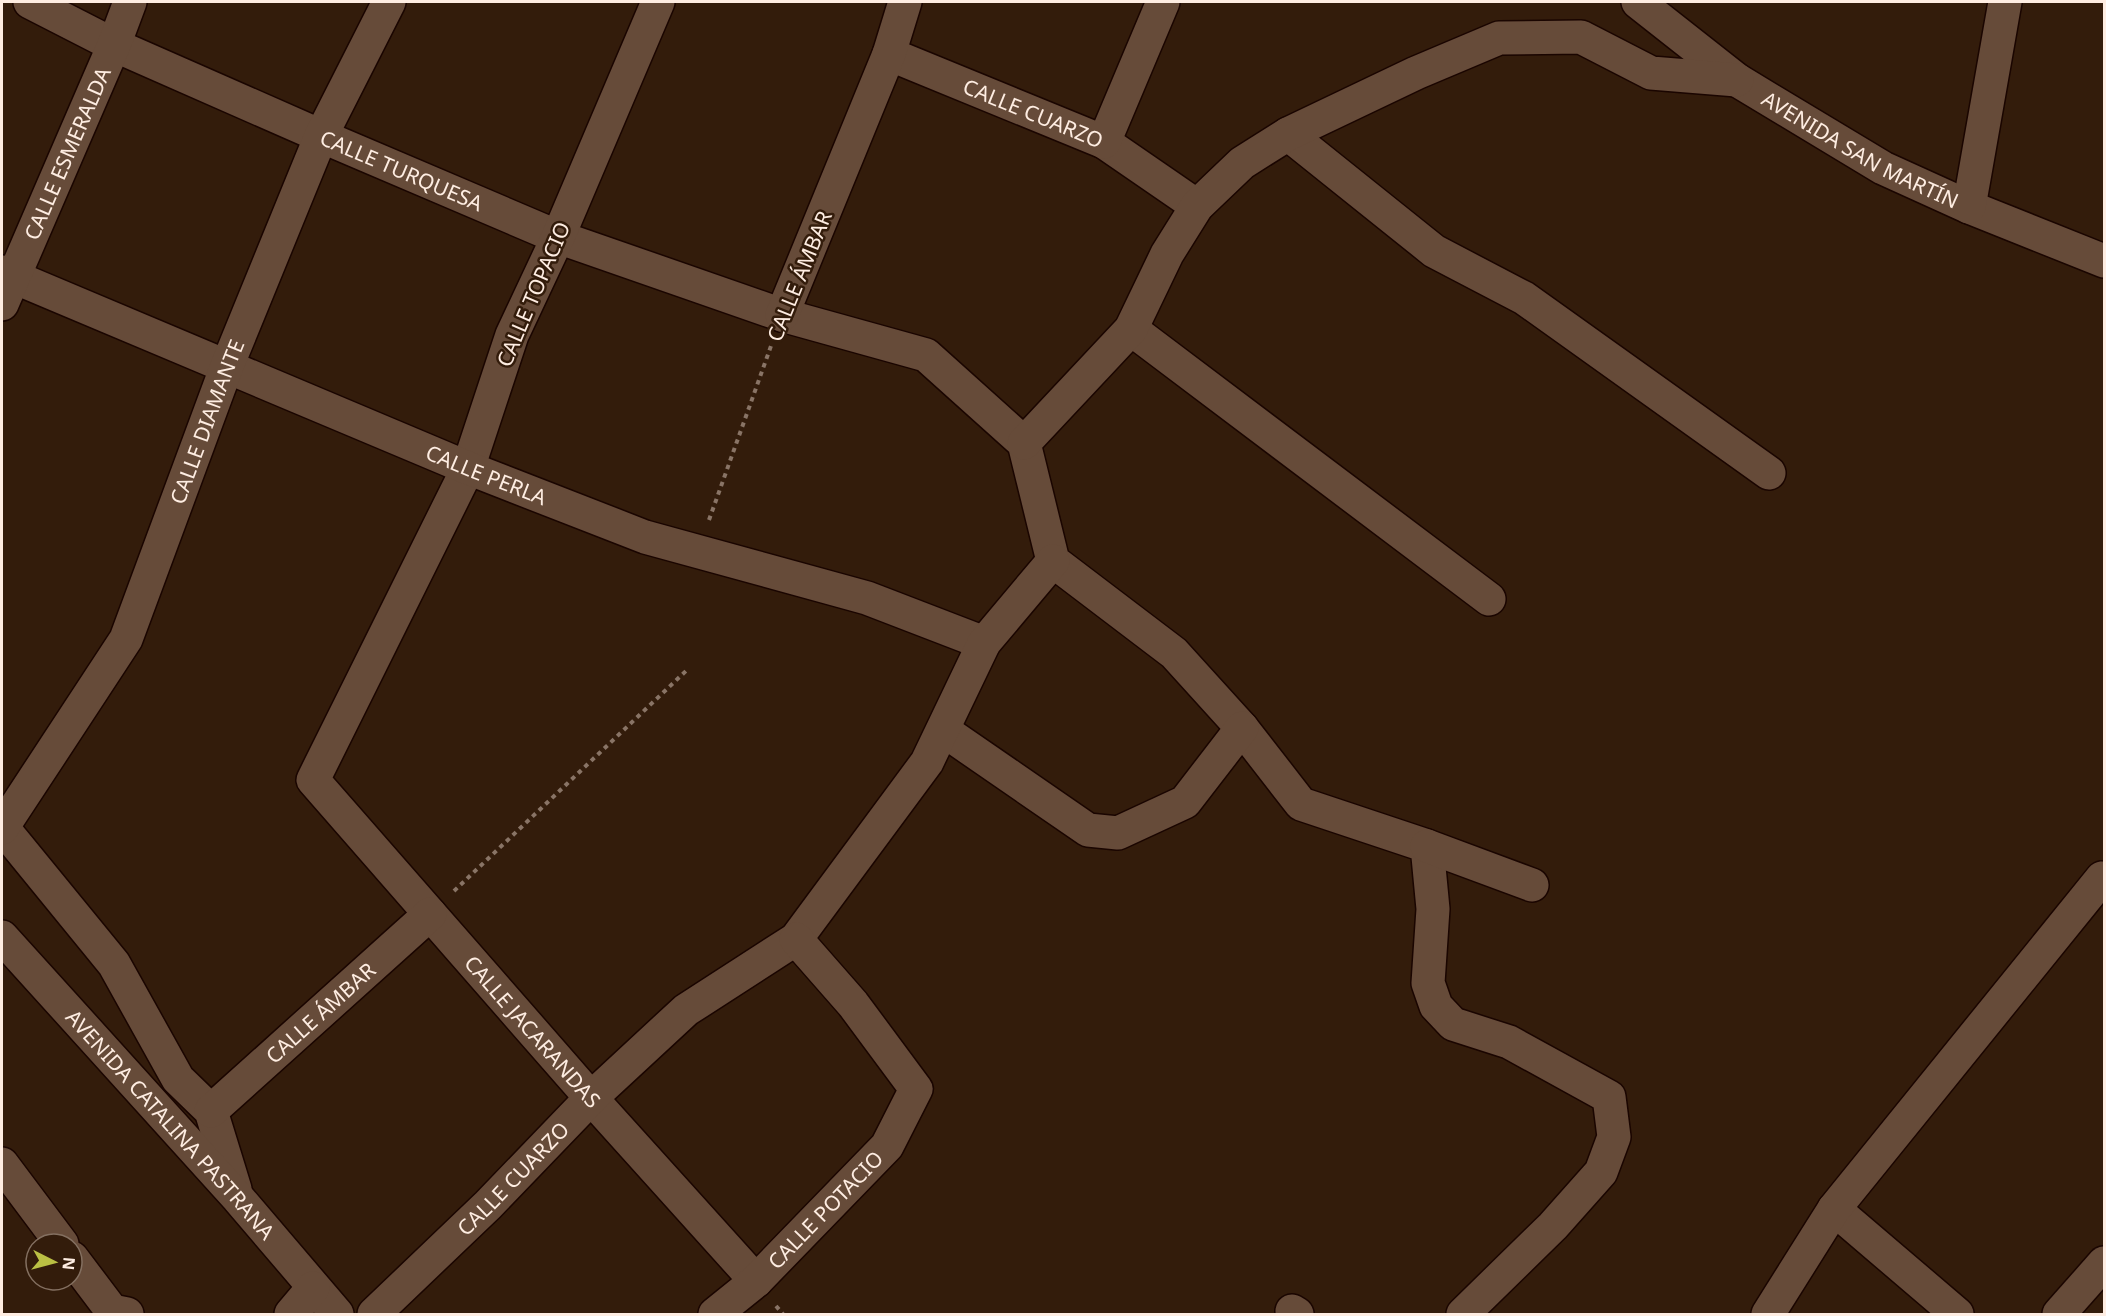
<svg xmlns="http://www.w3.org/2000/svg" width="2106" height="1316" font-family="'Noto Sans',sans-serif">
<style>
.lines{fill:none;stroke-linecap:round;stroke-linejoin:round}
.minor-casing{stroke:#1a0500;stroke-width:36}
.path{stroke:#897466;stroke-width:4;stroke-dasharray:4.5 4.5;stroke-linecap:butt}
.minor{stroke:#664b39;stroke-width:33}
.labels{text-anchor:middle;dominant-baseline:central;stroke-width:5;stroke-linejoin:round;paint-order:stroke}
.street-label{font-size:21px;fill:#feede2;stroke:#331c0b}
</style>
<rect width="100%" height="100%" fill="#331c0b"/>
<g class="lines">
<defs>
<g id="minor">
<path id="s1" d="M30 2 114 45 321 136 558 237 782 315 926 355 1024 443 1053 561 1174 653 1242 728 1301 804 1427 846 1433 909 1428 983 1436 1006 1453 1024 1509 1042 1609 1097 1614 1137 1601 1172 1553 1226 1463 1314"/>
<path id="s2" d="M658 2 558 237 512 335 468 468 313 780 591 1098 756 1281"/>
<path id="s3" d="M1638 2 1737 80 1883 168 1969 207 2104 261"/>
<path id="s4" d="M889 54 1104 142 1197 206"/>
<path d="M1288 134 1434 251 1524 298 1769 473"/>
<path d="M1104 142 1163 2"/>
<path d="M1969 207 2005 2"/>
<path id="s5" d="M2 272 468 468 645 537 867 598 984 643"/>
<path id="s6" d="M2 304 114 45 130 2"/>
<path d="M782 315 889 54 905 2"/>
<path d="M1131 329 1489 599"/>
<path d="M1024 443 1131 329 1167 254 1197 206 1242 163 1288 134 1416 73 1499 38 1581 37 1651 73 1737 80"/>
<path d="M943 730 1088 830 1118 833 1185 802 1242 728"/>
<path d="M2 827 114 964 178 1079 211 1111 235 1189"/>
<path id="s7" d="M2 828 126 639 227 366 321 136 389 2"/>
<path d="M1427 846 1532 885"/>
<path id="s8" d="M2 937 238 1198 337 1314"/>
<path id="s9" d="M211 1111 430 914"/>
<path d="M2 1164 62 1244"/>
<path d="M1834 1209 1957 1314"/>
<path d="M72 1258 112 1311 127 1314"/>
<path d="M1292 1311 1297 1314"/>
<path d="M291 1314 313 1288"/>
<path id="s10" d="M374 1314 488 1205 591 1098 686 1010 796 939 927 762 984 643 1053 561"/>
<path id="s11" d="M715 1314 756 1281 887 1146 916 1089 853 1004 796 939"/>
<path d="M1768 1314 1834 1209 2102 878 2104 880"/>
<path d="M2059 1314 2104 1263"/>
</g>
</defs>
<use href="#minor" class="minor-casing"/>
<path class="path" d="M709 520 771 346
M454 891 688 669
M776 1306 783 1314"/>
<use href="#minor" class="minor"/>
</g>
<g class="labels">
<g class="street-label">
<text stroke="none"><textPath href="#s4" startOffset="156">CALLE CUARZO</textPath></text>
<text stroke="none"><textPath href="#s3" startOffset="268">AVENIDA SAN MARTÍN</textPath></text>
<text stroke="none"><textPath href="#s6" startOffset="164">CALLE ESMERALDA</textPath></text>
<text stroke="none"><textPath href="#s1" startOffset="408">CALLE TURQUESA</textPath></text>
<text transform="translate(799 276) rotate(-68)">CALLE ÁMBAR</text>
<text transform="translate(533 294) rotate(-67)">CALLE TOPACIO</text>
<text stroke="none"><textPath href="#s7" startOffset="458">CALLE DIAMANTE</textPath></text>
<text stroke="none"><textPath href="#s5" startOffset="525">CALLE PERLA</textPath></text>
<text stroke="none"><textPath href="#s9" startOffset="147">CALLE ÁMBAR</textPath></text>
<text stroke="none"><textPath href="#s2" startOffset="1186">CALLE JACARANDAS</textPath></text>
<text stroke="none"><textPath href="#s8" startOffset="252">AVENIDA CATALINA PASTRANA</textPath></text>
<text stroke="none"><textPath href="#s10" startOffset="194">CALLE CUARZO</textPath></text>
<text stroke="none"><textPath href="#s11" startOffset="152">CALLE POTACIO</textPath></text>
</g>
</g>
<rect width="2106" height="1316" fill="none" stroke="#feede2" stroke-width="6"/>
<g transform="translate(54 1262) rotate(96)"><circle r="28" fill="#331c0b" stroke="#847061" stroke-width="1.5"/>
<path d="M0-4.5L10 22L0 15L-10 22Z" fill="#bbc044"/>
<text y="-9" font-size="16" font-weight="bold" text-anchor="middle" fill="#feede2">N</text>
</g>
</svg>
